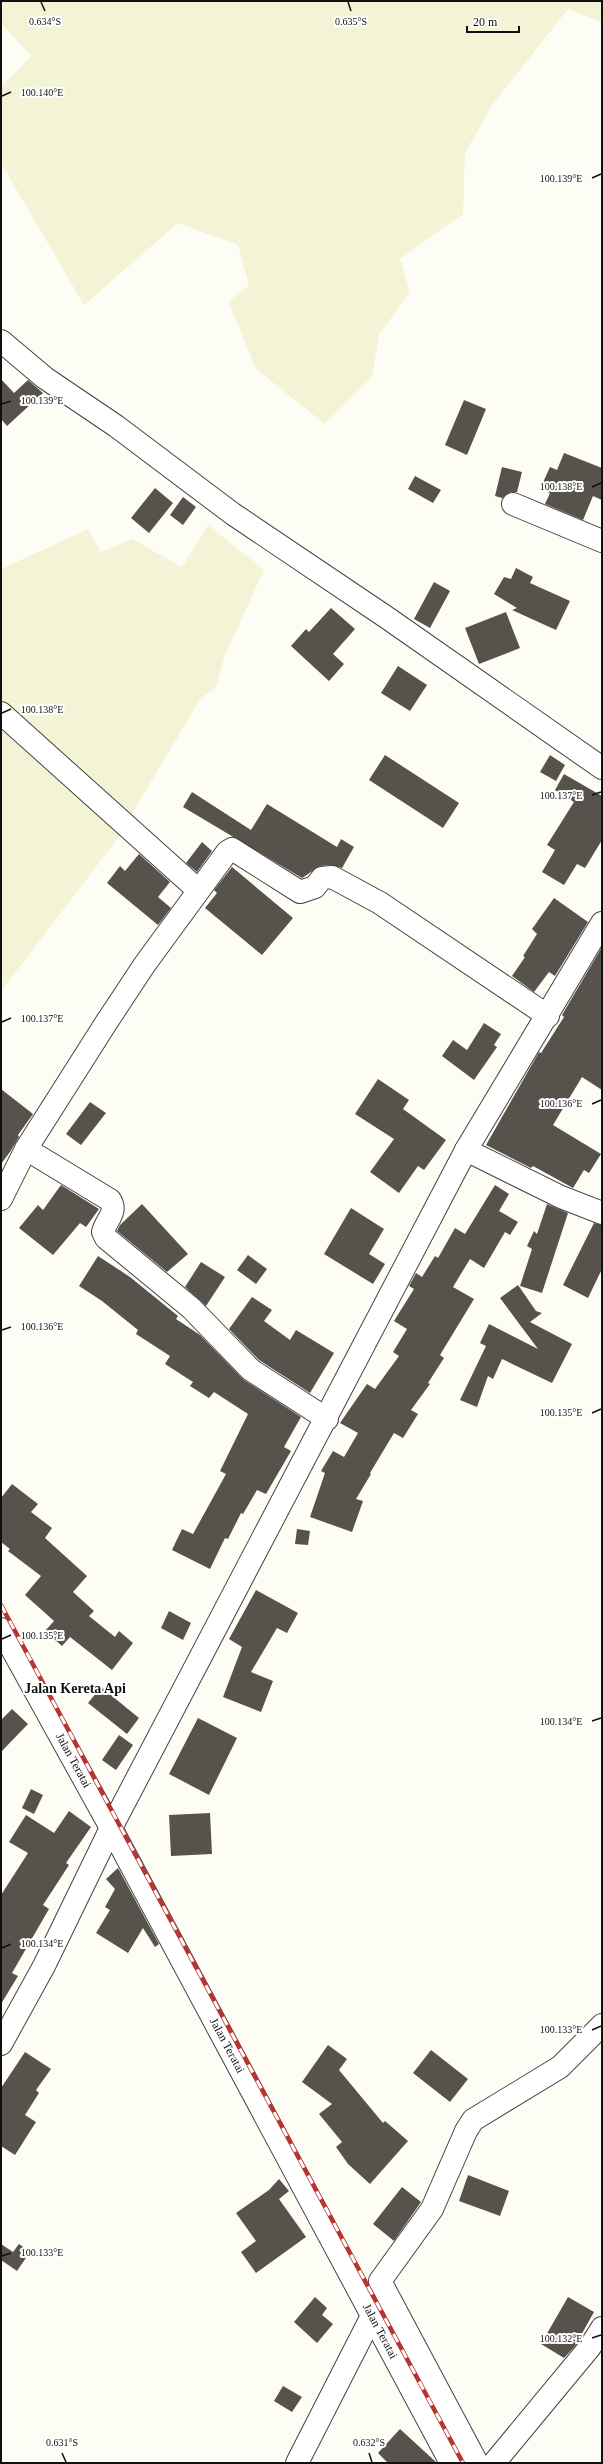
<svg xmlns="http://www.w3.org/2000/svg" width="603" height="2464" font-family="Georgia,serif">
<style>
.farmland{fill:#f3f3d6}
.building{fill:#58524d}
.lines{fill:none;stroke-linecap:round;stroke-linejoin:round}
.minor-casing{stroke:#434343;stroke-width:24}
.minor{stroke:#fff;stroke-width:22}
.rail-casing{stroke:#b83431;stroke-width:4.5}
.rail{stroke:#fff;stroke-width:3;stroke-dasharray:9;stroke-linecap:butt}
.ticks{fill:none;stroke:#101010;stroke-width:1.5}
.labels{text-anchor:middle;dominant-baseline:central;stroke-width:4;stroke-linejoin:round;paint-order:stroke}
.street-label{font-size:12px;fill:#101010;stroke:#fff}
.quarter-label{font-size:14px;font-weight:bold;fill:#101010;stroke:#fff}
.ticks-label{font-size:10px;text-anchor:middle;fill:#101010;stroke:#fff;stroke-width:4;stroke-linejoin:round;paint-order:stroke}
</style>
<rect width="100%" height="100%" fill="#fefdf5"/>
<path class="farmland" d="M1 1H602V22L568 9 493 104 465 153 463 214 400 259 410 292 379 335 372 377 325 424 256 369 229 302 249 285 238 245 178 223 84 305 1 163V87L31 56 1 23Z
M208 525 264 570 225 655 216 687 201 698 115 842 1 991V569L88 529 101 552 132 539 182 567Z"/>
<path class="building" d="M1 379 14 393 28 380 43 393 7 426 1 419Z
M464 400 486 409 467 455 445 445Z
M564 453 602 468V500L593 496 583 520 545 504 550 493 540 489 550 467 557 470Z
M502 467 522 472 517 492H511L502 498 495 496Z
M415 476 441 490 433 503 408 489Z
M155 488 173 503 149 533 131 518Z
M183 497 196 507 183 525 170 515Z
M516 568 533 577 530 583 570 601 556 630 512 610 517 608 494 594 504 577 511 579Z
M434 582 450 591 430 628 414 619Z
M331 608 355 629 333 654 344 664 329 681 291 646 306 629 309 632Z
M506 612 520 648 479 664 465 628Z
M398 666 427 685 410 711 381 693Z
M385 755 459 803 443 828 369 780Z
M550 755 565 765 556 781 540 772Z
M564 774 602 796V840L585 868 577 864 564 885 542 872 555 850 547 845 574 802 555 790Z
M192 792 251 830 267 804 337 847 341 839 354 847 342 868 331 865 320 866 302 878 183 807Z
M202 842 212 851 197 872 186 863Z
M139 854 170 882 158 897 171 908 158 925 107 883 120 866 125 871Z
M232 867 293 918 262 955 205 908 217 893 214 890Z
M554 898 588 922 555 976 549 972 534 992 512 976 525 957 523 956 537 934 532 929Z
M602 947V1090L582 1077 553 1125 601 1154 589 1173 584 1170 573 1188 533 1166 531 1168 486 1145 539 1052 541 1053 564 1017 562 1015Z
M484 1023 501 1034 494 1045 497 1047 474 1080 442 1056 453 1040 467 1050Z
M378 1079 409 1100 403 1109 446 1140 424 1170 418 1166 399 1193 370 1172 394 1139 355 1114Z
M1 1089 33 1114 18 1135 19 1137 10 1152 1 1164Z
M90 1102 106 1113 81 1145 66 1134Z
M61 1185 99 1209 86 1227 80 1223 53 1255 19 1228 38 1205 43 1210Z
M495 1185 509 1194 499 1211 518 1222 510 1235 505 1232 484 1268 470 1259 453 1287 474 1299 440 1355 444 1358 428 1383 430 1384 411 1410 418 1414 403 1438 394 1433 370 1473 371 1474 356 1499 363 1501 352 1532 310 1517 325 1473 321 1471 333 1451 344 1457 358 1433 340 1423 367 1384 375 1389 399 1356 393 1352 407 1329 394 1321 414 1289 409 1286 416 1273 422 1277 435 1256 438 1258 455 1228 465 1234Z
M142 1204 188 1254 167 1272 117 1231 120 1225Z
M547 1204 568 1213 542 1293 520 1286 532 1249 527 1246 534 1231 537 1234Z
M351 1208 384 1229 369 1254 385 1264 373 1284 324 1254Z
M594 1223 602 1225V1269L588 1298 563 1285Z
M248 1255 267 1269 256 1284 237 1270Z
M98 1256 130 1277 178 1316 176 1319 200 1335 244 1380 301 1417 284 1447 291 1451 266 1494 257 1490 243 1514 241 1513 228 1539 225 1538 210 1569 172 1550 182 1529 193 1534 226 1474 220 1471 248 1414 214 1392 209 1398 190 1386 193 1382 165 1364 170 1356 136 1334 138 1330 102 1301 79 1286Z
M201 1262 225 1277 206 1306 185 1287Z
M518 1285 536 1311 542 1313 530 1322 572 1344 552 1383 502 1359 493 1379 488 1376 477 1407 460 1400 486 1346 480 1343 489 1324 538 1349 500 1298Z
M252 1297 272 1310 264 1321 290 1340 296 1330 334 1353 310 1393 259 1360 229 1329Z
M12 1484 38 1504 31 1512 52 1528 45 1538 87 1576 73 1592 94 1611 89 1616 115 1637 119 1631 133 1643 112 1670 70 1637 62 1646 45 1631 54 1621 25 1595 41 1576 8 1551 10 1549 1 1542V1498Z
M297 1529 310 1531 308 1545 295 1544Z
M256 1590 298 1613 287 1633 277 1628 251 1672 273 1681 261 1712 223 1697 242 1647 229 1639Z
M169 1611 191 1623 183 1640 161 1628Z
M101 1687 139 1718 127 1734 88 1703Z
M12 1709 28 1724 1 1752V1720Z
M198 1718 237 1738 209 1795 169 1774Z
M119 1735 133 1745 116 1770 102 1760Z
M31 1789 43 1795 34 1814 22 1808Z
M69 1811 91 1827 66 1863 69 1865 43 1905 49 1909 12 1973 18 1976 1 2004V1895L28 1853 9 1842 26 1815 54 1833Z
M210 1813 212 1854 171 1856 169 1815Z
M118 1868 159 1944 155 1947 143 1928 128 1953 96 1933 110 1910 105 1907 115 1889 106 1879Z
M328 2045 347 2059 339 2070 383 2123 385 2121 408 2141 370 2184 348 2164 336 2147 342 2142 319 2114 332 2104 302 2082Z
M431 2050 468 2079 450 2102 413 2073Z
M25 2052 51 2069 36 2090 39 2093 25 2115 36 2122 15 2155 1 2146V2088Z
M468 2175 509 2191 500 2216 459 2201Z
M279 2179 289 2191 279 2199 306 2237 256 2273 241 2252 256 2241 236 2213 269 2190Z
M402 2187 421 2202 394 2241 373 2224Z
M1 2244 13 2252 19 2244 30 2252 17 2271 1 2260Z
M315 2297 327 2308 322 2315 333 2324 317 2343 294 2322Z
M568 2297 594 2312 575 2346 564 2358 541 2344Z
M283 2386 302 2397 292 2412 274 2401Z
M400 2429 436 2462 437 2463H388L378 2453Z"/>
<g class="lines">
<defs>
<g id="minor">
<path d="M1 341 45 378 116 426 233 514 386 617 602 768"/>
<path d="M513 504 602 541"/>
<path d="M1 713 198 890"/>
<path d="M26 1149 110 1200C118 1212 106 1220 103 1232L106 1238 191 1308 251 1370 327 1419"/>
<path d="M466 1150 561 1197 602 1213"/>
<path d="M1 1199 26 1149 106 1023 145 964 227 852 232 849 300 892 315 887 322 878 332 877 380 903 548 1016"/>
<path id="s1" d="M1 1629 111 1828 451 2463"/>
<path d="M1 2044 44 1966 111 1828 466 1150 602 923"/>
<path d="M297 2463 372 2316"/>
<path d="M477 2463 380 2281 432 2209 466 2131 473 2120 560 2067 602 2025"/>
<path d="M494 2463 590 2347 602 2328"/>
</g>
</defs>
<use href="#minor" class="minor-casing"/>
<use href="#minor" class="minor"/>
<defs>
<path id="rail" d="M1 1605 463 2463"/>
</defs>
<use href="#rail" class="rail-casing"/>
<use href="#rail" class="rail"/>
</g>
<path class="ticks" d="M41 2 45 11M348 2 351 11M2 96 11 92M592 178 601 174M2 404 11 401M592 487 601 483M2 713 11 709M592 795 601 792M2 1022 11 1018M592 1104 601 1100M2 1330 11 1327M592 1413 601 1409M2 1639 11 1635M592 1721 601 1718M2 1948 11 1944M592 2030 601 2026M2 2256 11 2253M592 2338 601 2335M62 2453 66 2462M369 2453 372 2462"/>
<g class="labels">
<g class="street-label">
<text stroke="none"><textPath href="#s1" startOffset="150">Jalan Teratai</textPath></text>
<text stroke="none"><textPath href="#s1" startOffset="474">Jalan Teratai</textPath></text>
<text stroke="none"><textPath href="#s1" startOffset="798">Jalan Teratai</textPath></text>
</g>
<g class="quarter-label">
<text x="75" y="1688">Jalan Kereta Api</text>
</g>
</g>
<g class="ticks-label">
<text x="45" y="25">0.634°S</text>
<text x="351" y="25">0.635°S</text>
<text x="42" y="96">100.140°E</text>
<text x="561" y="182">100.139°E</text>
<text x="42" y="404">100.139°E</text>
<text x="561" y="490">100.138°E</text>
<text x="42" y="713">100.138°E</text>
<text x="561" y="799">100.137°E</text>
<text x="42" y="1022">100.137°E</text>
<text x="561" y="1107">100.136°E</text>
<text x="42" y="1330">100.136°E</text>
<text x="561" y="1416">100.135°E</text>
<text x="42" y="1639">100.135°E</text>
<text x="561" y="1725">100.134°E</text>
<text x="42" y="1947">100.134°E</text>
<text x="561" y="2033">100.133°E</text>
<text x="42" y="2256">100.133°E</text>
<text x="561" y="2342">100.132°E</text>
<text x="62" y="2446">0.631°S</text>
<text x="369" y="2446">0.632°S</text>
</g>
<rect width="603" height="2464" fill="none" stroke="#101010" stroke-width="4"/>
<path d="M467 26v6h52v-6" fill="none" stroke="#101010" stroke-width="2"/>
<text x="473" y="26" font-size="12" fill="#101010" stroke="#ffffff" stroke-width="3" paint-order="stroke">20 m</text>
</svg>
